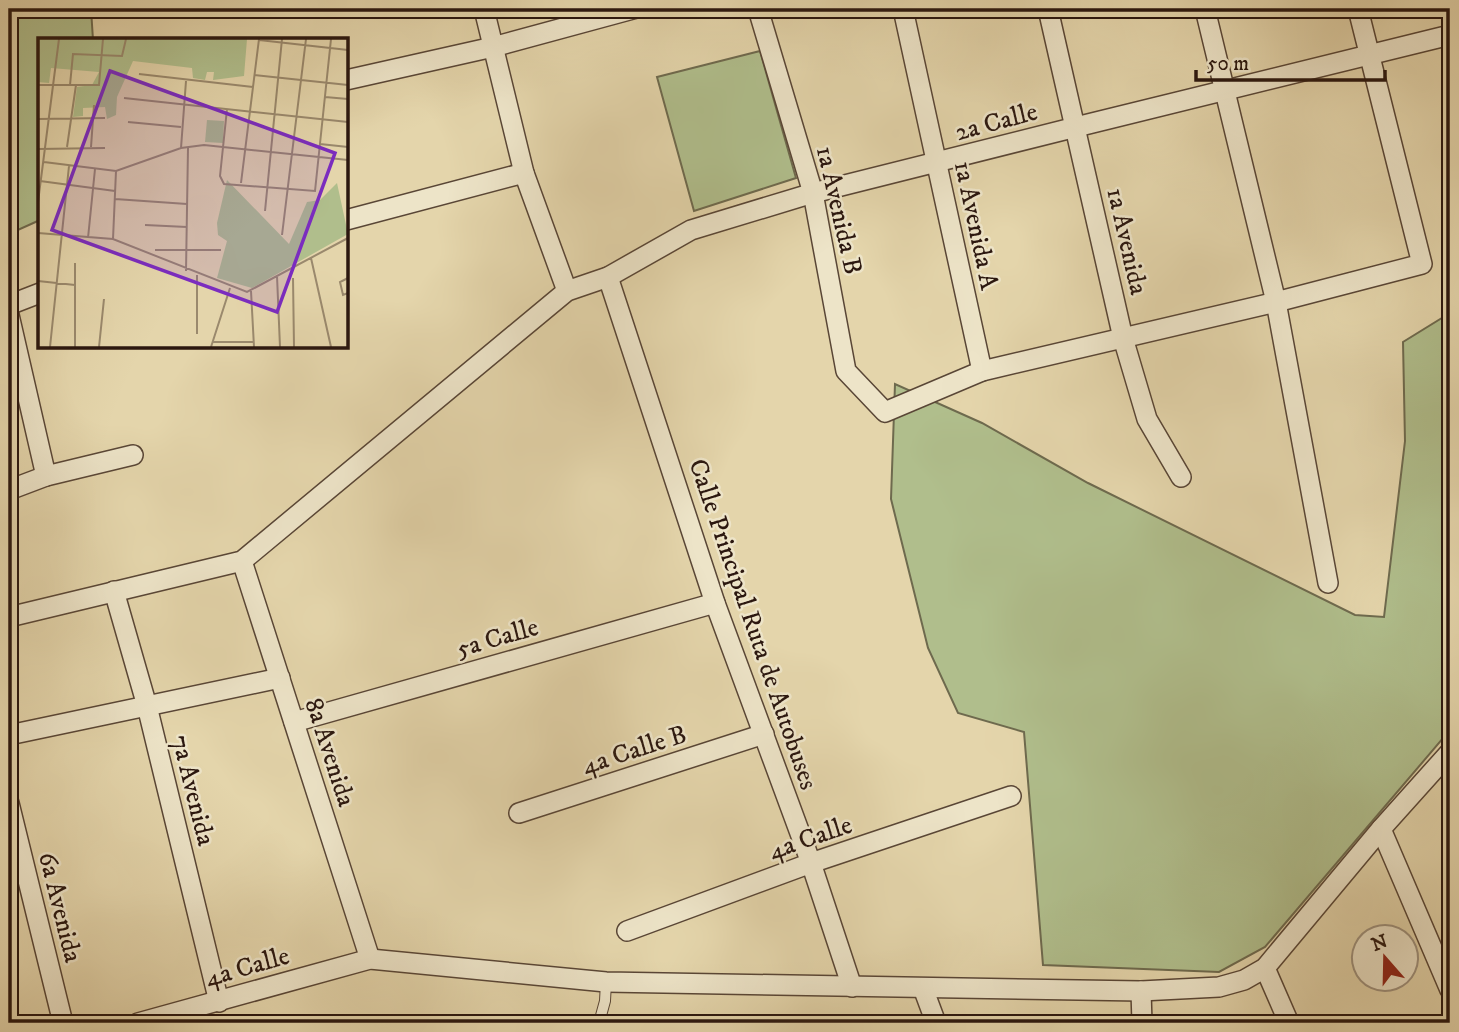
<svg xmlns="http://www.w3.org/2000/svg" width="1459" height="1032" font-family="'IM FELL DW Pica',serif">
<style>
.green{fill:#b0be8c;stroke:#6e6a4e;stroke-width:2}
.lines{fill:none;stroke-linecap:round;stroke-linejoin:round}
.lane-casing{stroke:#594636;stroke-width:12}
.street-casing{stroke:#594636;stroke-width:22}
.lane{stroke:#ede4c8;stroke-width:10}
.street{stroke:#ede4c8;stroke-width:19}
.labels{text-anchor:middle;stroke-width:5;stroke-linejoin:round;paint-order:stroke}
.street-label{font-size:26px;fill:#2b170f;stroke:#ede4c8}
.inset-road{fill:none;stroke:#9a896d;stroke-width:2}
.view{fill:#7b2cbf;fill-opacity:0.15;stroke:#7b2cbf;stroke-width:3.5}
.inset-edge{fill:none;stroke:#2b170f;stroke-width:3.5}
</style>
<rect width="100%" height="100%" fill="#e4d5ab"/>
<filter id="stains"><feTurbulence type="fractalNoise" baseFrequency=".00286" numOctaves="4"/><feColorMatrix values="0 0 0 0 .2 0 0 0 0 .09 0 0 0 0 .02 0 0 0 .5 -.17"/></filter>
<radialGradient id="worn" r=".72"><stop offset=".6" stop-color="#630" stop-opacity="0"/><stop offset="1" stop-color="#630" stop-opacity=".3"/></radialGradient>
<g class="green">
<polygon points="9,9 91,9 93,40 40,40 40,220 9,234"/>
<polygon points="760,51 796,178 694,211 657,77"/>
<polygon points="1450,313 1450,730 1265,947 1219,972 1043,965 1024,732 958,713 928,648 891,499 895,384 982,423 1088,483 1355,615 1384,617 1405,441 1403,342"/>
</g>
<g class="lines">
<defs>
<polyline id="lane" points="599,1023 605,1001 606,982"/>
<g id="street">
<polyline points="484,9 524,173 567,291"/>
<polyline points="758,9 813,193 846,371 885,412 982,371 1276,302 1422,264 1358,9"/>
<polyline points="903,9 982,371"/>
<polyline points="1048,9 1123,338 1147,419 1181,477"/>
<polyline points="1205,9 1276,302 1328,583"/>
<polyline points="346,80 493,47 633,9"/>
<polyline points="346,220 524,173"/>
<polyline points="608,277 715,603 811,863 852,987"/>
<polyline points="9,305 40,293"/>
<polyline points="9,315 46,476"/>
<polyline points="9,490 46,476 133,455"/>
<polyline points="242,561 370,959"/>
<polyline points="114,591 147,706 219,1002"/>
<polyline points="9,617 242,561 567,291 608,277 691,230 813,193 1076,127 1450,35"/>
<polyline points="294,722 715,603"/>
<polyline points="9,735 280,678"/>
<polyline points="9,803 63,1023"/>
<polyline points="519,813 764,734"/>
<polyline points="1381,829 1450,990"/>
<polyline points="627,931 811,863 1011,796"/>
<polyline points="1265,968 1289,1023"/>
<polyline points="923,988 936,1023"/>
<polyline points="1141,991 1142,1023"/>
<polyline points="138,1023 370,959 606,982 1141,991 1219,987 1244,980 1265,968 1381,829 1450,752"/>
</g>
</defs>
<use href="#lane" class="lane-casing"/>
<use href="#street" class="street-casing"/>
<use href="#lane" class="lane"/>
<use href="#street" class="street"/>
</g>
<g class="labels">
<g class="street-label">
<text transform="translate(996 121) rotate(-15)" y="9">2a Calle</text>
<text transform="translate(840 210) rotate(77)" y="9">1a Avenida B</text>
<text transform="translate(977 225) rotate(78)" y="9">1a Avenida A</text>
<text transform="translate(1128 241) rotate(77)" y="9">1a Avenida</text>
<text transform="translate(754 624) rotate(71)" y="9">Calle Principal Ruta de Autobuses</text>
<text transform="translate(497 637) rotate(-16)" y="9">5a Calle</text>
<text transform="translate(634 749) rotate(-18)" y="9">4a Calle B</text>
<text transform="translate(331 752) rotate(72)" y="9">8a Avenida</text>
<text transform="translate(194 790) rotate(76)" y="9">7a Avenida</text>
<text transform="translate(810 837) rotate(-19)" y="9">4a Calle</text>
<text transform="translate(61 907) rotate(76)" y="9">6a Avenida</text>
<text transform="translate(247 966) rotate(-16)" y="9">4a Calle</text>
</g>
</g>
<g transform="translate(38 38)">
<rect width="310" height="310" fill="#e4d5ab"/>
<path d="M0 1H209L206 38 175 42 176 34H169L167 42 155 40 154 30 95 23 79 59 78 77 69 81 67 69 45 70V78L35 79 39 49 54 47 61 34 13 30 11 45 0 44ZM169 82 186 83 185 105 167 104ZM189 142 251 206 269 164 282 162 299 145 310 196 214 250 179 240 189 203 180 197 179 185Z" fill="#b0be8c"/>
<path class="inset-road" d="M221 2 310 12M101 36 215 49M216 37 310 47M0 47H61L65 1M32 47 35 16 84 18 88 1M287 59 310 61M86 60 310 84M189 71 182 138 186 146 277 153 293 1M0 81 67 80M90 84 143 89M282 106 310 109M29 109 38 47M53 109 56 67M143 110 148 43M0 111 67 110M6 124 78 133 143 110 166 107 310 122M2 143 77 153M203 145 221 1M77 161 149 166M0 164 21 1M227 173 244 1M107 187 149 189M0 195 75 201 209 254 310 200M244 197 268 1M50 200 57 131M75 201 78 133M117 212H183M273 220 293 309M37 225V309M148 233 150 110M239 238 242 309M255 240 256 309M310 240 302 244 305 257 310 255M0 243 37 247M213 253 216 309M159 296V237M175 304H216M12 309 31 128M61 309 66 261M173 309 192 250"/>
<path class="view" d="M72 33 297 115 239 274 14 192Z"/>
<rect width="310" height="310" class="inset-edge"/>
</g>
<rect width="1459" height="1032" fill="none" stroke="#e4d5ab" stroke-width="35"/>
<rect x="10" y="10" width="1438" height="1011" fill="none" stroke="#2b170f" stroke-width="3.5"/>
<rect x="18" y="18" width="1424" height="997" fill="none" stroke="#2b170f" stroke-width="2"/>
<g transform="translate(1385 958) rotate(340)"><circle r="33" fill="#ede4c8" stroke="#9f927e" stroke-width="2"/>
<path d="M0-5L12 26L0 18L-12 26Z" fill="#8f2418"/>
<text y="-10" font-size="19" font-weight="bold" text-anchor="middle" fill="#2b170f">N</text>
</g>
<path d="M1196 70v10h189v-10" fill="none" stroke="#2b170f" stroke-width="3.5"/>
<text x="1207" y="70" font-size="21" fill="#2b170f" stroke="#ede4c8" stroke-width="5" paint-order="stroke">50 m</text>
<rect width="100%" height="100%" filter="url(#stains)"/>
<rect width="100%" height="100%" fill="url(#worn)"/>
</svg>
